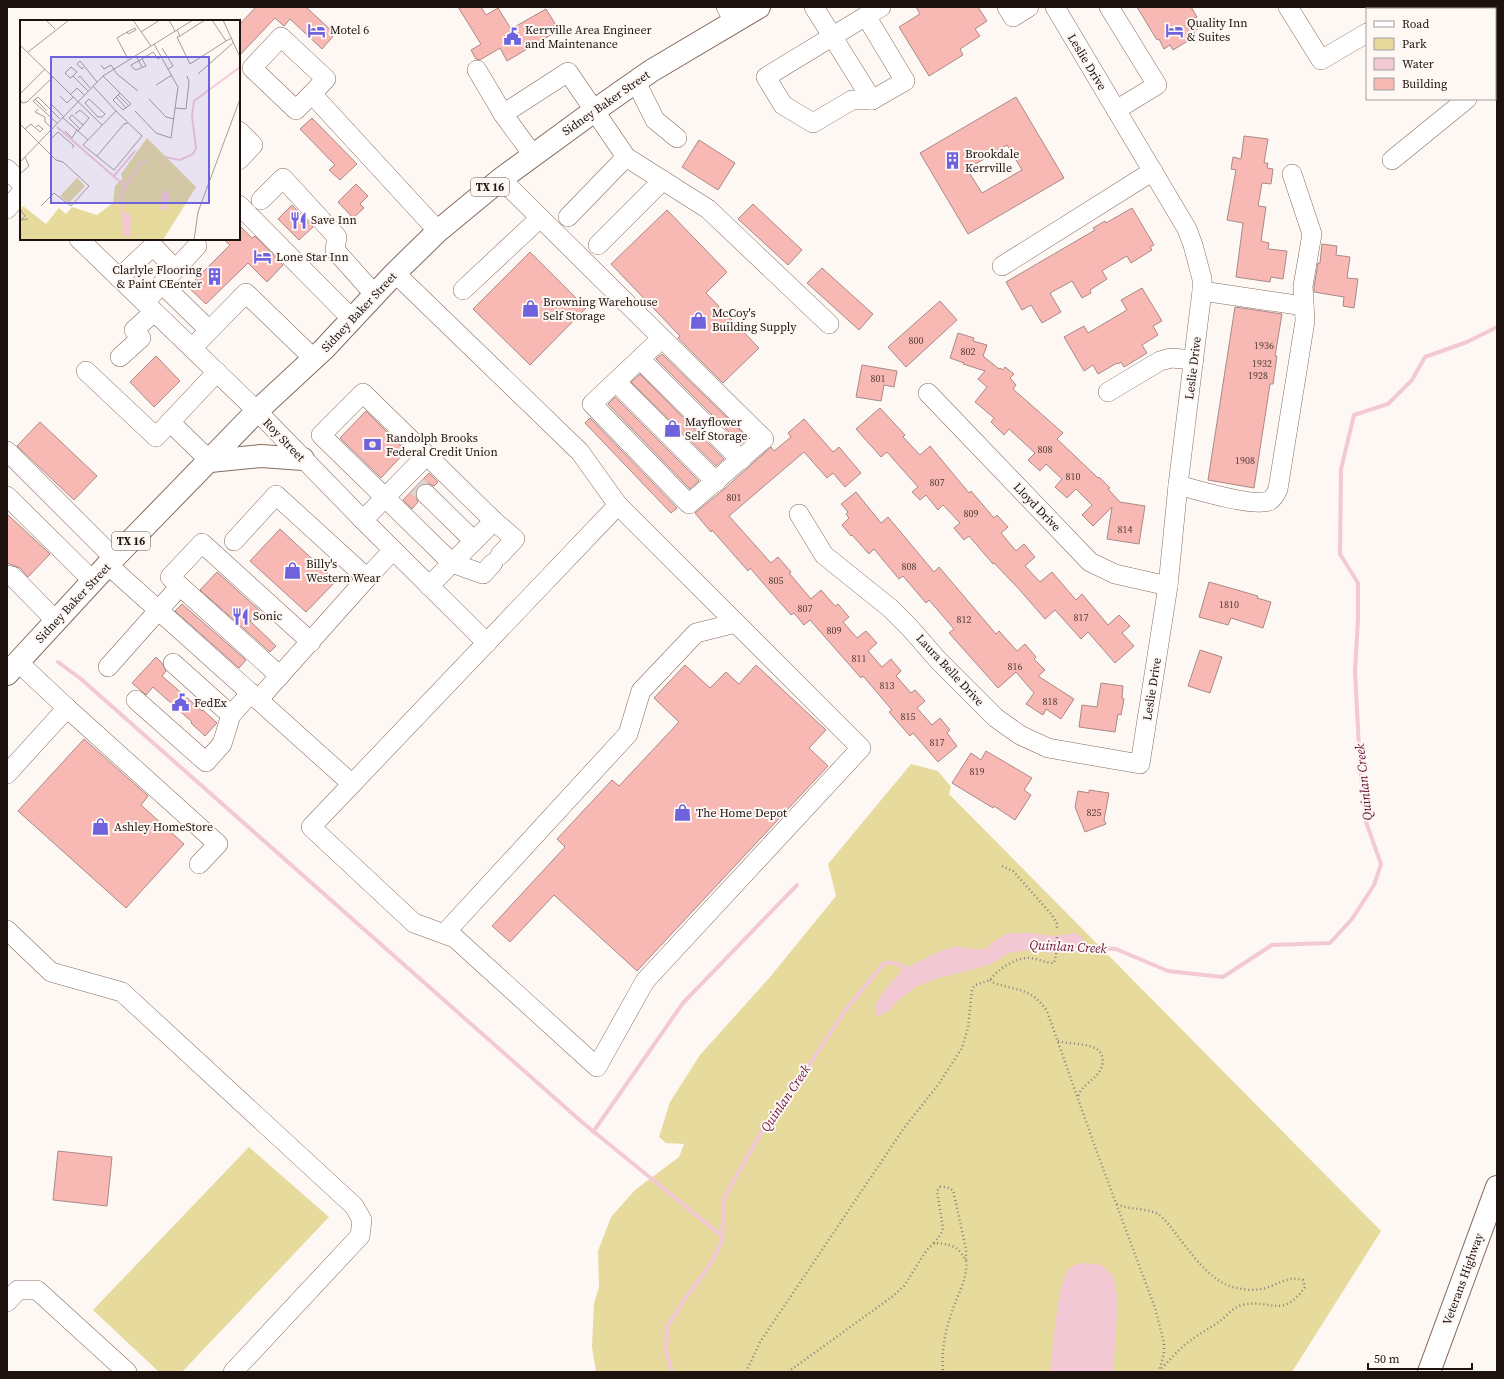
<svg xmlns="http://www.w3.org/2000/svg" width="1504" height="1379" font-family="'Source Serif 4',serif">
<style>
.green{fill:#e6da9c}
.water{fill:#f3c9d6}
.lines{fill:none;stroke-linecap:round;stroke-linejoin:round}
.stream{stroke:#f3c9d6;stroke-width:4}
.building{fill:#f8b9b4;stroke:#aa8986;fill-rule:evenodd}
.minor-tunnel{stroke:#dcd6d2;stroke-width:19;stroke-dasharray:19 10;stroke-linecap:butt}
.minor-casing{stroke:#876b5d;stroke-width:20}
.major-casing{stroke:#876b5d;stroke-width:24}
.path{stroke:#8c837f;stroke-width:2.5;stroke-dasharray:1 3;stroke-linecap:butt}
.minor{stroke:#fff;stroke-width:19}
.major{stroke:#fff;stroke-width:22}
.labels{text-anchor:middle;stroke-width:4;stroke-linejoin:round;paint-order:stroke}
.number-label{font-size:10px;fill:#543c37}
.shield{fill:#fef8f5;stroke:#605753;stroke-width:1}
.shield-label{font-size:11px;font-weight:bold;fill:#1d120d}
.poi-label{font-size:12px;fill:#1d120d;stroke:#fef8f5;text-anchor:start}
.street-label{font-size:12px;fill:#1d120d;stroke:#fef8f5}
.water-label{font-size:13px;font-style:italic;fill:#69123a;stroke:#fef8f5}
.inset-river{fill:none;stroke:#f3c9d6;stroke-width:2}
.inset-road{fill:none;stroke:#a49c98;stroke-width:1}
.view{fill:#6e63dd;fill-opacity:0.15;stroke:#6e63dd;stroke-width:2}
.inset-edge{fill:none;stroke:#1d120d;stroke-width:2}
</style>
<rect width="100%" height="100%" fill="#fef8f5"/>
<g class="green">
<polygon points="911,764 938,771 951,787 949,794 1381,1231 1292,1372 596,1372 592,1347 594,1303 599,1287 598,1251 611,1217 635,1190 679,1157 684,1144 666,1143 659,1137 670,1102 700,1055 770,977 836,896 828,864"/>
<polygon points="249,1147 329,1217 182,1372 159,1372 93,1310"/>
</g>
<g class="water">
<polygon points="1008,933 1028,933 1056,936 1074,933 1084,938 1081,946 1077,951 1049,953 1029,950 1009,953 989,965 935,979 916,987 898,1000 889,1011 879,1016 875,1014 875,1004 885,990 903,969 943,950 957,946 970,949 987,949 990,944"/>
<path d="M1086 1263 1101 1265 1113 1276 1118 1301 1113 1372H1050C1053 1352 1057 1281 1069 1269 1073 1264 1080 1264 1086 1263Z"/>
</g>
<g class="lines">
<g class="stream">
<polyline points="58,662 81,679 583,1123 722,1236"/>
<polyline points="1077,946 1116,949 1168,971 1223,977 1272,945 1330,943 1352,919 1374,885 1381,864 1366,822 1360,767 1355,671 1358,619 1358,583 1340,554 1341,469 1354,415 1388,404 1412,380 1425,357 1467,342 1497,327"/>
<polyline points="593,1132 683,1003 797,885"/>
<polyline points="672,1372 666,1352 667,1327 684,1300 710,1265 722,1241 724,1198 762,1131 798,1082 844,1012 884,963 896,963 908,970"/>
</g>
</g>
<g class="building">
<polygon points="256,7 306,7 335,34 322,49 290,19 284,26 275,18 239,56 239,25"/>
<polygon points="458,7 481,7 486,15 498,8 511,29 546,9 559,30 507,61 500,48 480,60 476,59 471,50 481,44"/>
<polygon points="916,7 978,7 987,21 975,29 980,36 960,49 963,55 929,76 899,27 920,14"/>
<polygon points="1137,7 1191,7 1197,17 1193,19 1199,28 1194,32 1196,36 1173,50 1170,45 1164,49 1159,39 1157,40"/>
<path d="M1016 97 1064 178 968 234 920 153ZM1007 145 1022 170 982 193 967 169Z"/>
<polygon points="312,118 357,164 340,180 329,170 335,165 300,129"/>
<polygon points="1244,136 1268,139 1264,163 1268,163 1267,168 1273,169 1271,184 1262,183 1258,206 1266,207 1261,241 1269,243 1268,249 1287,251 1283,279 1271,277 1270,282 1236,277 1243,223 1227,220 1236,170 1231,169 1233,157 1241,159"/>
<polygon points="699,140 735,163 718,190 682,167"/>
<polygon points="356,184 368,196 360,204 364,208 353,218 338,202"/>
<polygon points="753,204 802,250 788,265 738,219"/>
<polygon points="292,205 313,227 299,240 278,219"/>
<polygon points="1132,208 1154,245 1150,247 1152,250 1131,263 1127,256 1108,267 1102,271 1107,279 1090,290 1091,293 1082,298 1072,281 1050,293 1061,312 1042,323 1031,305 1022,310 1006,282 1095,230 1093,228 1105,221 1106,223"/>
<polygon points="667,210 727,272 706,293 759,348 723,383 678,338 680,336 611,264"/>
<polygon points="239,225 252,238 255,236 283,265 267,282 248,263 206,304 188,287 230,245 223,239 239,239"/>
<polygon points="1322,244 1337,246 1336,255 1350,257 1347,278 1358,279 1354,308 1343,306 1344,297 1314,292 1314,287 1318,263 1320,263"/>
<polygon points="530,252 586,308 530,365 473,309"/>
<polygon points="822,268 873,314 859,330 807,283"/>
<polygon points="1142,288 1162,321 1153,326 1158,335 1142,345 1147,353 1124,367 1121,362 1118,364 1117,363 1098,374 1093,365 1084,371 1064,337 1084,326 1088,333 1127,310 1121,300"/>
<polygon points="940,301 957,320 906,367 888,347"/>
<polygon points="1235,307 1282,314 1275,356 1277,356 1273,384 1270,384 1254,488 1208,480"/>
<polygon points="958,333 974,338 973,341 987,345 983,356 999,369 1000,368 1003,370 1005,367 1014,374 1010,378 1016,385 1013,389 1063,433 1057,439 1098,478 1099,477 1110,488 1108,489 1120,502 1145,506 1139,544 1107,539 1112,507 1093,526 1082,515 1092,505 1076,489 1067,498 1055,487 1062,479 1046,464 1040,471 1028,460 1035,453 1009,429 1004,435 991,422 994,418 975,402 987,387 978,379 985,371 963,364 964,363 950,358"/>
<polygon points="662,354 748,438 741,444 656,359"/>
<polygon points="156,356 180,381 154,407 130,382"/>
<polygon points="862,365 897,371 894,387 884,385 881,401 856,397"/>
<polygon points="640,374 724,459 716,466 631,382"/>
<polygon points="615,397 699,481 690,489 608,404"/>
<polygon points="880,408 905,435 903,437 920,455 930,446 969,493 971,491 994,518 997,515 1008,527 1001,533 1016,551 1024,544 1035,557 1025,566 1040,582 1052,572 1076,600 1082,594 1108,625 1119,615 1130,626 1122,633 1134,646 1115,663 1088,632 1081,639 1055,610 1045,619 1018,588 994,563 993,564 969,536 964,540 954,528 960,523 943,505 938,510 926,495 920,500 912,492 918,487 887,452 881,457 856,429"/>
<polygon points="366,411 406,451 381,478 340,438"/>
<polygon points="590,418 677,508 671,513 585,423"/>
<polygon points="804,419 833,452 839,447 861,473 845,487 833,473 827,478 804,452 729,516 771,563 778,557 791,572 789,573 811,599 821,590 835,606 838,604 849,617 843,622 857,638 866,631 877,643 868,651 882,667 891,659 901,671 896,676 911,693 915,690 925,701 917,708 932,725 940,718 950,730 947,733 957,746 938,762 913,733 910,736 889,712 892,710 863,676 861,678 810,620 804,625 794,613 791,615 750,568 748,571 712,530 711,532 695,513 723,490 771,447 774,451 791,437 788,433"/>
<polygon points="40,422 97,476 74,500 17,446"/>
<polygon points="429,473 438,482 434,486 428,483 423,483 418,486 415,492 416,497 418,502 412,509 403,500"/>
<polygon points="856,492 881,523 888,517 934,572 939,567 996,634 999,631 1017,651 1025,644 1036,657 1034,659 1045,670 1038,676 1074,699 1061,719 1046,709 1043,715 1026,704 1034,693 1016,672 998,688 949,633 954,629 929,600 926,603 903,576 899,579 874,549 869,554 852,535 851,536 842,525 849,518 846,514 848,512 841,504"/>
<polygon points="7,514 50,554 28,577 20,568 7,563"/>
<polygon points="280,529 336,581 306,612 250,561"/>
<polygon points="217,572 260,611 250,621 276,646 270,652 200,590"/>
<polygon points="1209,582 1258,596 1257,598 1271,602 1263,628 1231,618 1228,625 1199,617"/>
<polygon points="182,604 246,660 239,668 175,611"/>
<polygon points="1200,650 1222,657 1210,693 1188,686"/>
<polygon points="156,657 162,663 166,671 162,676 202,711 203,710 217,723 205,736 191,723 192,722 153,687 146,695 132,683"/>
<polygon points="685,665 710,688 726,672 739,684 756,665 826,730 809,748 828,766 637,971 554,895 510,942 492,926 565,847 557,839 612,780 619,786 679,722 654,698"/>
<polygon points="1101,683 1123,686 1122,698 1124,699 1121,715 1118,714 1115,732 1079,727 1082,705 1097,707"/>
<polygon points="84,739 148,796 141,805 184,844 126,908 18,811"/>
<polygon points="986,751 1032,778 1024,790 1031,795 1015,820 994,806 993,808 952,783 971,753 981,760"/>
<polygon points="1089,790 1109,793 1104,820 1106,824 1085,832 1075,807 1078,791 1089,793"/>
<polygon points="58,1151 112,1157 107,1206 53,1200"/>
</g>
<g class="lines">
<polyline class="minor-tunnel" points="417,486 426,494"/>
<defs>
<g id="minor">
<polyline points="726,7 734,21"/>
<polyline points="814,7 872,100"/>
<polyline points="1007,7 1013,17 1029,7"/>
<polyline points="1109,7 1157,85 1116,110"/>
<polyline points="1288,7 1321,60 1367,33"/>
<polyline points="1408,9 1411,7"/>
<polygon points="866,16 905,81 872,100 852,100 813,123 783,105 766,77"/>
<polyline points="866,16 881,7"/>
<polygon points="281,37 326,79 296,110 252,68"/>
<polyline points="477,70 503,114 568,72 626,157 708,209 829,324"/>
<polyline points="1495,76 1497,75"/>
<polyline points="636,82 655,120 677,138"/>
<polyline points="312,94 438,231"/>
<polyline points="503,114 533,155"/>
<polyline points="239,131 253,145 239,160"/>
<polyline points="1392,160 1467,99"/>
<polyline points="7,169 21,183"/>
<polyline points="501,179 764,439 689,504 592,404 662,338"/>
<polyline points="261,200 283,178 337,237 335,250 375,295"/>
<polyline points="239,205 352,319"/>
<polyline points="7,209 21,193"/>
<polyline points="568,217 626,157"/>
<polyline points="79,239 257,411 363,520 487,643"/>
<polyline points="598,245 663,180"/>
<polyline points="1002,266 1153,171"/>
<polyline points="395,273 580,452 618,505"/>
<polyline points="119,278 153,246 175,269"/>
<polyline points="162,284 209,330"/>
<polyline points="463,290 540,218"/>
<polyline points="1202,291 1304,306"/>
<polyline points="145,302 197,246"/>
<polyline points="192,348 246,293 314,359"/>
<polyline points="120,357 141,338 134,330 154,312"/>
<polyline points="640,359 741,460"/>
<polyline points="86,371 156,437 217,372"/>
<polyline points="616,382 716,482"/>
<polyline points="1108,392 1160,361 1171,358 1194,360"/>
<polyline points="928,393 1090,562 1115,574 1168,586"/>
<polyline points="170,422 210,461"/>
<polyline points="7,451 114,558"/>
<path d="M1178 485C1196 490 1253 507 1269 501 1274 498 1276 494 1278 489L1305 321 1303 286 1312 234 1292 174"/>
<polyline points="426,494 474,541"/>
<polyline points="7,496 93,581"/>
<polygon points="618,505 861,748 645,981 597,1067 455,938 414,923 311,827"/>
<polyline points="799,514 824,555 890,608 910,628 938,660 996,718 1020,735 1048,748 1140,764 1168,586 1178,485 1202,291 1202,279 1193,245 1187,229 1055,7"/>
<polyline points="363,520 427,455"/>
<polyline points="234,541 276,495 367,578 258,700"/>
<polyline points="493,563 483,574 452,563 321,435 363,393 494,521 515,539 500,555"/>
<polyline points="108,565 352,784"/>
<polyline points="7,575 12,576 56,621"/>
<polyline points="367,578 393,550"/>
<polyline points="429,586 494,521"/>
<polyline points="18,662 67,708"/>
<polyline points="173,663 231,715"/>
<polyline points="108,667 180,586"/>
<polyline points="280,676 170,577 202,543 311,642"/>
<polyline points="136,700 206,762 222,744 231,715 251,693"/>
<polyline points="7,774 67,708 218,844 199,864"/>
<polyline points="7,930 51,972 122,992 354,1206 362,1220 360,1236 233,1372"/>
<polyline points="444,934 628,734 641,691 696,633 736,623"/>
<polyline points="7,1302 18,1290 37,1290 127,1372"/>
</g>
<g id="major">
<polyline points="210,461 261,456 303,459"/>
<polyline points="7,674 114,558 257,411 324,349 395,273 438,231 501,179 594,111 651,71 759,7"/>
<polyline points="1429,1372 1497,1187"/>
</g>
</defs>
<use href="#minor" class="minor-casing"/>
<use href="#major" class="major-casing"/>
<g class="path">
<polyline points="1002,866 1013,871 1052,915 1057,924 1057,930"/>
<polyline points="1056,954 1057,935"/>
<path d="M990 980 994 983C1019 991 1031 988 1047 1011L1094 1144 1155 1308 1164 1343V1353L1159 1372"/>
<path d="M1058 1041C1069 1044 1082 1043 1092 1047 1106 1051 1105 1067 1096 1076 1090 1082 1080 1088 1078 1097"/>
<path d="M1117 1204C1130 1210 1147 1208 1158 1214 1164 1218 1169 1225 1173 1230 1188 1249 1202 1271 1223 1283 1234 1289 1250 1291 1262 1289 1276 1286 1288 1275 1303 1280L1305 1287C1282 1320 1270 1298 1242 1305 1233 1307 1227 1316 1220 1321 1209 1329 1197 1335 1187 1343 1177 1351 1169 1361 1161 1369"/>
<polyline points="934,1243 941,1234 943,1228 937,1191 940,1187 946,1187 953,1190 966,1249 966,1260"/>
<path d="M746 1372 760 1342 904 1128 938 1085 962 1048 968 1028 972 989 975 985 990 980C998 969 1016 957 1030 958 1038 959 1046 963 1054 963L1056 955"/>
<path d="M788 1372 893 1296 904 1286 926 1251 934 1243C945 1244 954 1244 961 1253 963 1256 965 1258 966 1261 968 1277 959 1292 954 1306 946 1327 941 1349 943 1372"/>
</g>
<use href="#minor" class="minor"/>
<use href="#major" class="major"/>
</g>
<defs>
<symbol id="hotel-bare" viewBox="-9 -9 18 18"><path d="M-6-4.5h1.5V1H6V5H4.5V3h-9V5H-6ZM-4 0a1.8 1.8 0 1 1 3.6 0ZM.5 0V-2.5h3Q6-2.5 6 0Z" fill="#6e63dd" stroke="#fef8f5" stroke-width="2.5" paint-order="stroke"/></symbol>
<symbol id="civic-bare" viewBox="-9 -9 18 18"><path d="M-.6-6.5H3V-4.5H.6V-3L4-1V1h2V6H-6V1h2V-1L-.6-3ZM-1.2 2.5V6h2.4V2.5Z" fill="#6e63dd" stroke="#fef8f5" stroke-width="2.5" paint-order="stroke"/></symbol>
<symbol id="building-bare" viewBox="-9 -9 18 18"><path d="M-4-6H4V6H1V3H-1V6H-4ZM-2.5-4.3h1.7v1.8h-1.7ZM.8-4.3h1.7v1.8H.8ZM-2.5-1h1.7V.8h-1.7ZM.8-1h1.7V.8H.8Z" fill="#6e63dd" stroke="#fef8f5" stroke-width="2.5" paint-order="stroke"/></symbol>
<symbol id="restaurant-bare" viewBox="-9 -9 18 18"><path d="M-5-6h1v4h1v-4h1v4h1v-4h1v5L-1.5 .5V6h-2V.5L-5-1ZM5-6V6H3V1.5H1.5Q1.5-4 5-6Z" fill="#6e63dd" stroke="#fef8f5" stroke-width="2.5" paint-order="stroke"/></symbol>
<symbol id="shop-bare" viewBox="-9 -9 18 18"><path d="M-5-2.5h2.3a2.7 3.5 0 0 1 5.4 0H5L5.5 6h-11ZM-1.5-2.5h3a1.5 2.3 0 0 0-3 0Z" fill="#6e63dd" stroke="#fef8f5" stroke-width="2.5" paint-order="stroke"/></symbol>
<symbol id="bank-bare" viewBox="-9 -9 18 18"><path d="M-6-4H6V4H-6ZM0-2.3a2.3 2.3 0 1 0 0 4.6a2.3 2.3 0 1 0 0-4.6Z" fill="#6e63dd" stroke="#fef8f5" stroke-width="2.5" paint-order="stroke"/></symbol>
</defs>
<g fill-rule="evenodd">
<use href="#hotel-bare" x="304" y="18" width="25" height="25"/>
<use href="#hotel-bare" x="1162" y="18" width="25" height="25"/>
<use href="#civic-bare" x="500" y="24" width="25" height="25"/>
<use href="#building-bare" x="940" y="148" width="25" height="25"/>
<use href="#restaurant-bare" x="286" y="208" width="25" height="25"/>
<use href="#hotel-bare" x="250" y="244" width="25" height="25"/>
<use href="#building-bare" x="202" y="264" width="25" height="25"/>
<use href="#shop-bare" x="518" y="296" width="25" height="25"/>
<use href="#shop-bare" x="686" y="308" width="25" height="25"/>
<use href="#shop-bare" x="660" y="416" width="25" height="25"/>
<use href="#bank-bare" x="360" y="432" width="25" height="25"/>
<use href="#shop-bare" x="280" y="558" width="25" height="25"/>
<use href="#restaurant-bare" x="228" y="604" width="25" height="25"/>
<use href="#civic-bare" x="168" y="690" width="25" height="25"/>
<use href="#shop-bare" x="670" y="800" width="25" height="25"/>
<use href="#shop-bare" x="88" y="814" width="25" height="25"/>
</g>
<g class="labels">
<g class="number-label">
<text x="916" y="344">800</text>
<text x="1264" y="349">1936</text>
<text x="968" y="355">802</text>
<text x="1262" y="367">1932</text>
<text x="1258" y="379">1928</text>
<text x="878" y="382">801</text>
<text x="1045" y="453">808</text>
<text x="1245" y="464">1908</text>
<text x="1073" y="480">810</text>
<text x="937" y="486">807</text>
<text x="734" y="501">801</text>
<text x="971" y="517">809</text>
<text x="1125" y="533">814</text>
<text x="909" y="570">808</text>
<text x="776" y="584">805</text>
<text x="1229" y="608">1810</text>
<text x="805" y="612">807</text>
<text x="1081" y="621">817</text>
<text x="964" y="623">812</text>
<text x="834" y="634">809</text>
<text x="859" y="662">811</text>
<text x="1015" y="670">816</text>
<text x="887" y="689">813</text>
<text x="1050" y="705">818</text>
<text x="908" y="720">815</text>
<text x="937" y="746">817</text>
<text x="977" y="775">819</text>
<text x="1094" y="816">825</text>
</g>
<g class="shield">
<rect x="471" y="178" width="38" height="18" rx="3"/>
<rect x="112" y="532" width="38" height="18" rx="3"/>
</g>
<g class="shield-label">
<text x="490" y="191">TX 16</text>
<text x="131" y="545">TX 16</text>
</g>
<g class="poi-label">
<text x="1187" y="27">Quality Inn<tspan x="1187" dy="14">&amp; Suites</tspan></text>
<text x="330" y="34">Motel 6</text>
<text x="525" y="34">Kerrville Area Engineer<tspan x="525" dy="14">and Maintenance</tspan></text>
<text x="965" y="158">Brookdale<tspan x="965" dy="14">Kerrville</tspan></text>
<text x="311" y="224">Save Inn</text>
<text x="276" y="261">Lone Star Inn</text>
<text x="202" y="274" text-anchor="end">Clarlyle Flooring<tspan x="202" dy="14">&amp; Paint CEenter</tspan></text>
<text x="543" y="306">Browning Warehouse<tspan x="543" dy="14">Self Storage</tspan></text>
<text x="712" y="317">McCoy's<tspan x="712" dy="14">Building Supply</tspan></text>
<text x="685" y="426">Mayflower<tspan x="685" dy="14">Self Storage</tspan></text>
<text x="386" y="442">Randolph Brooks<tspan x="386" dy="14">Federal Credit Union</tspan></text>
<text x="306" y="568">Billy's<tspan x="306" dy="14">Western Wear</tspan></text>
<text x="253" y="620">Sonic</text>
<text x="194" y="707">FedEx</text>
<text x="696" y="817">The Home Depot</text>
<text x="114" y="831">Ashley HomeStore</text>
</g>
<g class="street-label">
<text transform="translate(1087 62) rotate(59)" y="4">Leslie Drive</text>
<text transform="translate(606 103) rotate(-35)" y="4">Sidney Baker Street</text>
<text transform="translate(359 312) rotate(-47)" y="4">Sidney Baker Street</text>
<text transform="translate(1193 368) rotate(-83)" y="4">Leslie Drive</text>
<text transform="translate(284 440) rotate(46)" y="4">Roy Street</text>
<text transform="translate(1037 507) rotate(46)" y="4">Lloyd Drive</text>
<text transform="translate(73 603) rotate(-47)" y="4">Sidney Baker Street</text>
<text transform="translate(950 670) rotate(47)" y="4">Laura Belle Drive</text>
<text transform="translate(1152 689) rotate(-81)" y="4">Leslie Drive</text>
<text transform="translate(1463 1279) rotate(-70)" y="4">Veterans Highway</text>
</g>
<g class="water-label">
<text transform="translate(1363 782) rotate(-96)" y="5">Quinlan Creek</text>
<text transform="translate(1068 946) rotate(3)" y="5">Quinlan Creek</text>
<text transform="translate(785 1098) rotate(-56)" y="5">Quinlan Creek</text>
</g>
</g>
<g transform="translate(20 20)">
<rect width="220" height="220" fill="#fef8f5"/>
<path d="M127 118 176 167 143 220H0V191L3 186 26 204 39 188 46 194 52 187 77 195 93 183 95 166 102 159 101 154ZM57 158 65 166 49 183 40 176Z" fill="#e6da9c"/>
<path d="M143 171H147L149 175 147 189 143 191 141 188ZM102 192 108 193 111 197 110 218 103 215Z" fill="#f3c9d6"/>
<path class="inset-river" d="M37 107 106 167M145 137 160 140 173 134 176 128 172 96 174 81 220 47M94 156 115 131M103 192 101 177 107 164 120 144 126 140"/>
<path class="inset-road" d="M26 0 35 9M113 0 131 26M149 0 155 11M192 0 206 21 212 18M203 0 220 37M157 10 160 16 185 0M107 12 108 14 116 10 115 8 107 12 97 18 108 39M121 12 140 0M160 16 157 17 170 44 206 21M0 25 82 105M142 28 153 46 148 49M8 32 49 0M116 36 122 47M122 39 126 46 116 50 113 48 111 45ZM122 39 133 32 138 39 141 37M81 45 84 49 91 45 97 54 118 71M63 47 62 49 57 44 60 41 77 62M178 54 214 22M53 56 57 52 51 47 45 53 50 58 53 56 68 71M83 56 111 84 103 90 93 80 100 73M58 58 60 56 70 68M136 65 152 55M73 66 96 91M0 74 25 49M51 74 57 68 64 75M98 75 109 86M40 76 47 83 53 77M96 77 106 88M0 79 2 83 7 82 33 57M15 79 27 91M129 79 146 97 154 99M31 84 43 96M155 88 166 89 169 62 167 56M18 89 15 92 25 97V102L32 108M96 91 122 116 94 150 63 125ZM115 91 136 113 151 118 158 67 134 24M55 94 60 90 69 98 58 111M42 97 68 120M83 97H78L65 83 69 79 85 94 83 96M37 103 13 81 18 77 40 99M0 104 36 140 43 142 69 166 51 186 34 173 21 186M5 109 11 104 20 112 23 109 18 105 16 107M60 109 49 98 52 95 63 105M45 111 52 118 57 110M30 120 38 112 54 126 52 128M77 136 104 104 108 103M0 142 83 56 173 0M0 154 9 146 5 137M0 189 5 196 1 200 8 199M174 220 178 192 220 79"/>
<path class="view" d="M31 37H189V183H31Z"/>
<rect width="220" height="220" class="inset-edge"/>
</g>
<rect width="1504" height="1379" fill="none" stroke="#1d120d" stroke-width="16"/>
<rect x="1366" y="8" width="130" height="92" fill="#fef8f5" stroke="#a49c98"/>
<rect x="1374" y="21" width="20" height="6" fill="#ffffff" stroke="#a49c98"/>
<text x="1402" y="28" font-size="12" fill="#1d120d">Road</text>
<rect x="1374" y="38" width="20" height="12" fill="#e6da9c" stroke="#a49c98"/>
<text x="1402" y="48" font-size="12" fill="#1d120d">Park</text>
<rect x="1374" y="58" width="20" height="12" fill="#f3c9d6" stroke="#a49c98"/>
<text x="1402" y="68" font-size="12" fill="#1d120d">Water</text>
<rect x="1374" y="78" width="20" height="12" fill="#f8b9b4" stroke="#a49c98"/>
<text x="1402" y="88" font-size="12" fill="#1d120d">Building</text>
<path d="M1368 1363v6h104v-6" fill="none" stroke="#1d120d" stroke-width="2"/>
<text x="1374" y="1363" font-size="12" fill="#1d120d" stroke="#fef8f5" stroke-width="3" paint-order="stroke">50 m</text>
</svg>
